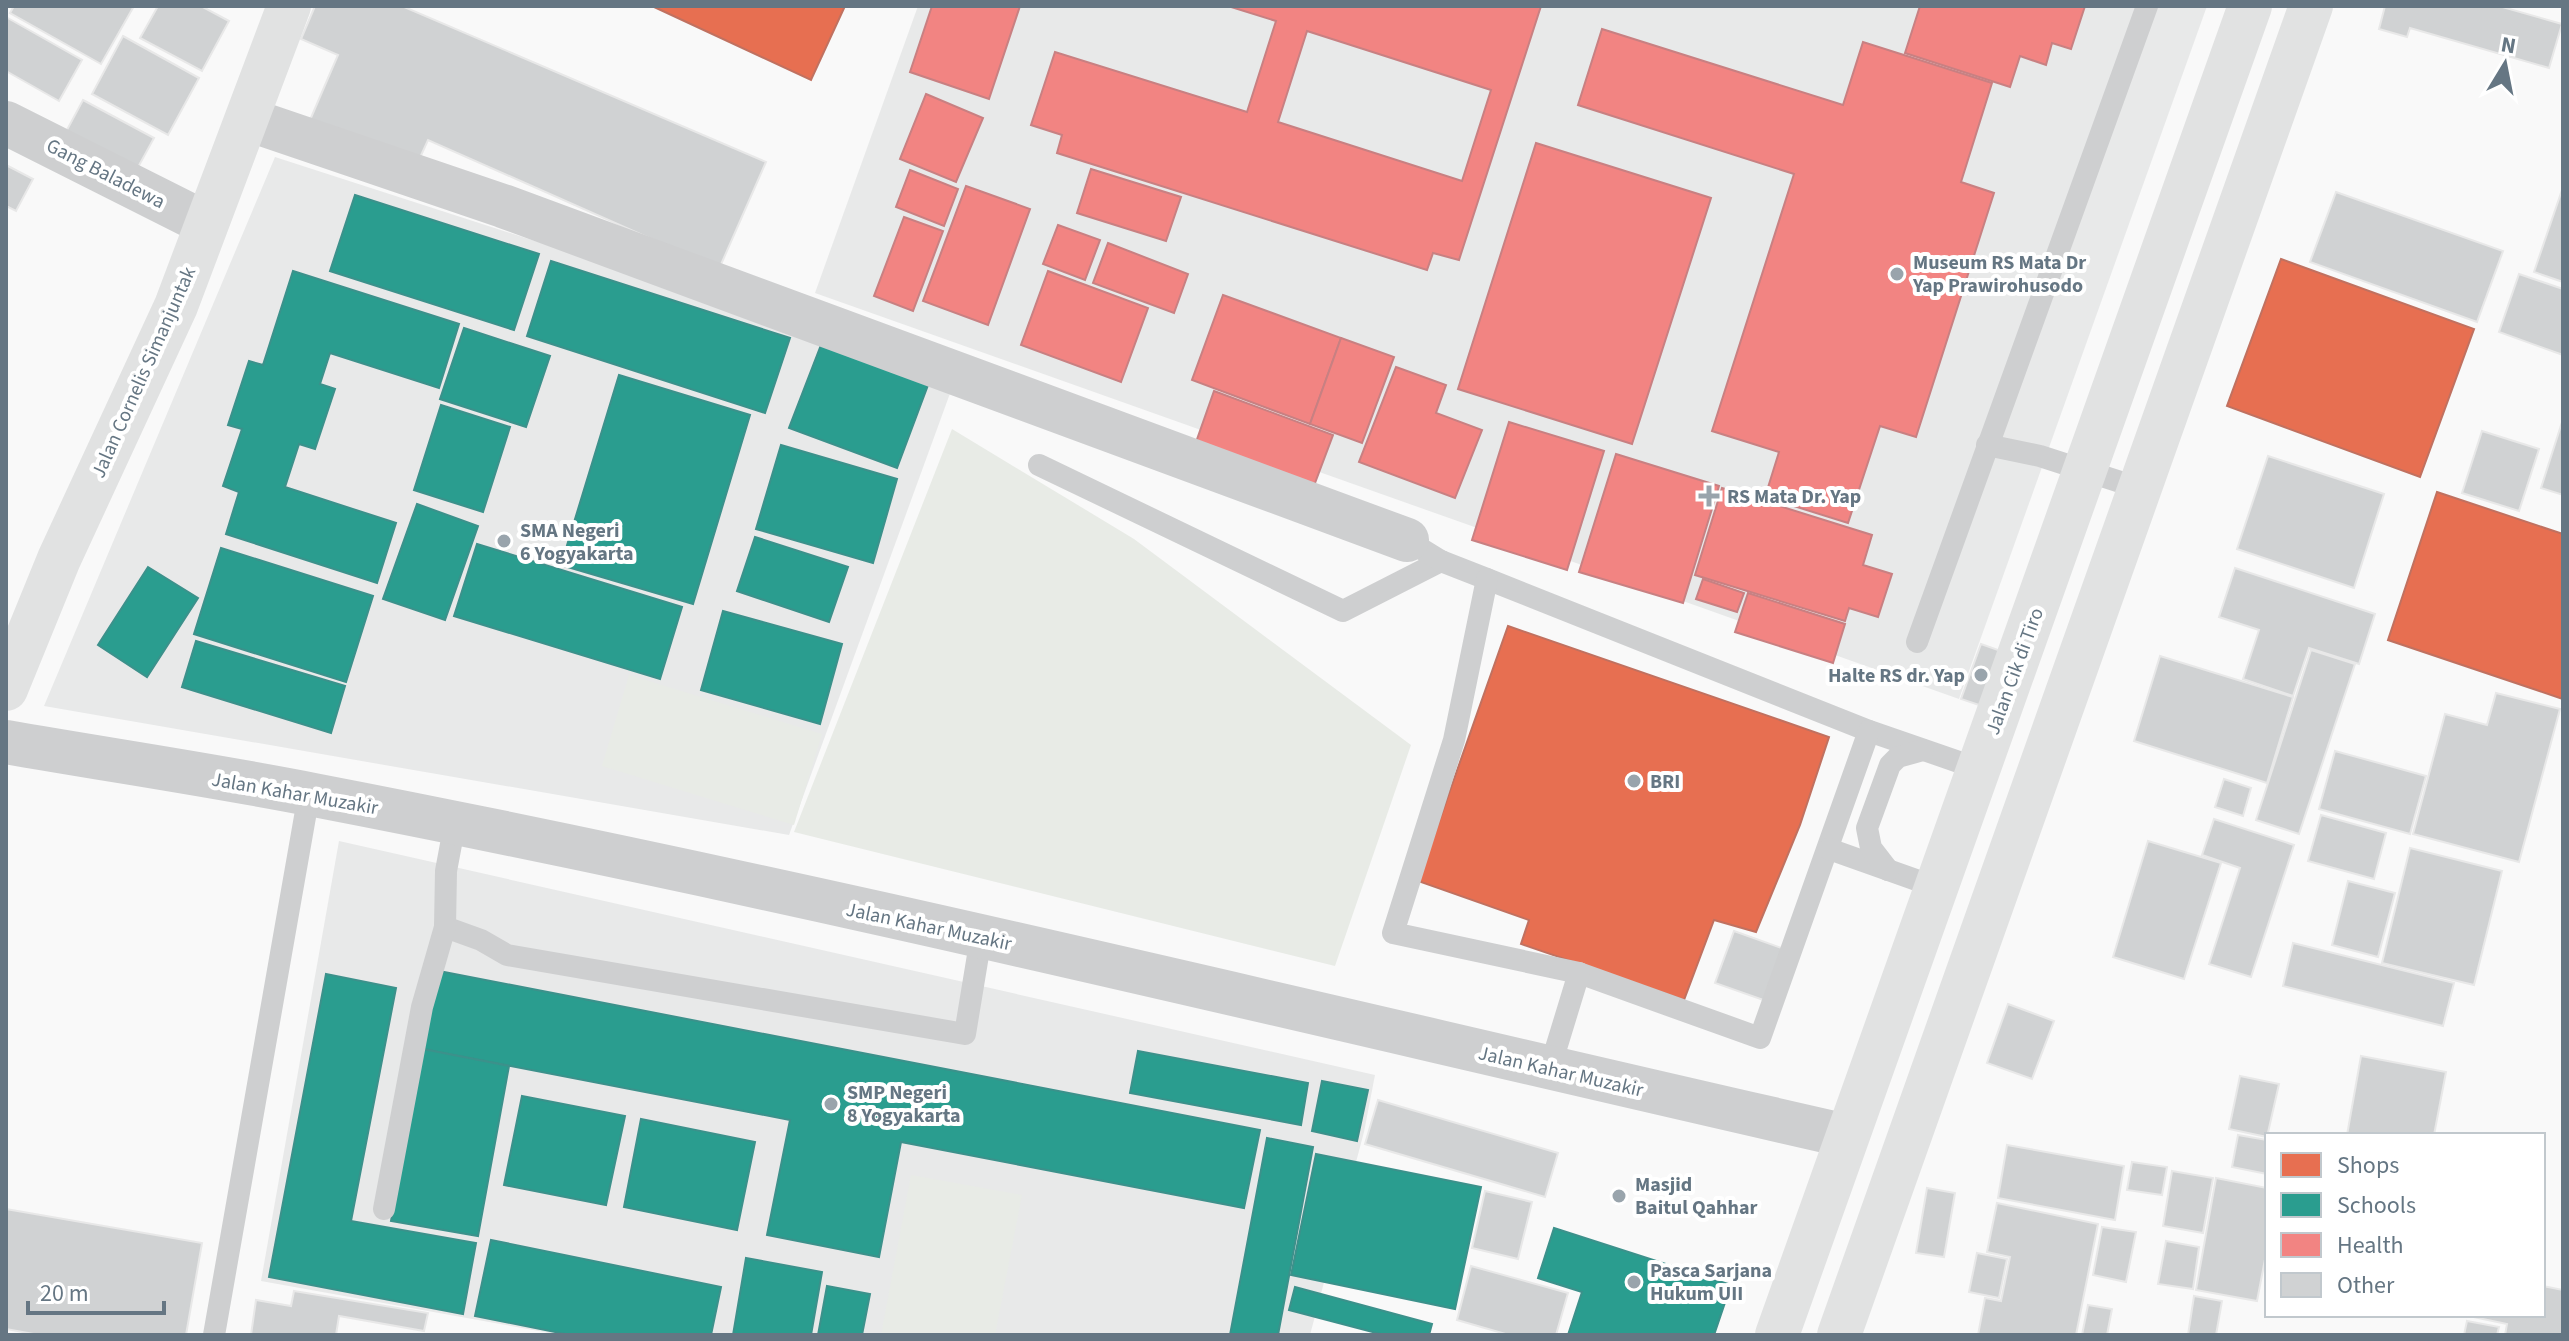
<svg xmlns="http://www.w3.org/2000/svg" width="2569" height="1341" font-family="'Source Sans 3',sans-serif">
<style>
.built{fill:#e8e9e9}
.green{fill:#e8ebe6}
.shops{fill:#e76f51;stroke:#c07160;stroke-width:2}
.schools{fill:#2a9d8f;stroke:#3c918b;stroke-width:2}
.health{fill:#f28482;stroke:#c88082;stroke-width:2;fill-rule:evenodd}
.building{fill:#d0d2d3;stroke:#e8e8e8;stroke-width:2}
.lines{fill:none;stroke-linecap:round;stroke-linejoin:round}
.service{stroke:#cecfd0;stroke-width:22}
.minor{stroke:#cecfd0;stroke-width:44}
.tertiary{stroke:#cecfd0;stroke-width:44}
.secondary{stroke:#e1e2e2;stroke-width:44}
.primary{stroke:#e1e2e2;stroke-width:44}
.poi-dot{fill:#99a4ac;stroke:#fff;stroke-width:3}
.labels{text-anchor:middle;stroke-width:8;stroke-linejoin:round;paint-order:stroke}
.street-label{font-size:20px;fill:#657683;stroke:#fff}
.poi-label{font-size:20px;font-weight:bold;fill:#657683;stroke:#fff;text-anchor:start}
</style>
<rect width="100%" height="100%" fill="#f9f9f9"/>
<g class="built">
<polygon points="918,6 2207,6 1959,699 815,293"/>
<polygon points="275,157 956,377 789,835 44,706"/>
<polygon points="339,841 1375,1075 1364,1132 1310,1335 561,1335 261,1281"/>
</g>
<g class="green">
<polygon points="952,429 1134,539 1411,745 1335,966 794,832"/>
<polygon points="629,675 822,734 794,825 602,766"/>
<polygon points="911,1175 1022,1195 995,1335 881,1335"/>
</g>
<g class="shops">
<polygon points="652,6 845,6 811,80"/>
<polygon points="2281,259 2474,329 2420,477 2227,406"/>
<polygon points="2437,492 2563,534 2563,699 2388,640"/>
<polygon points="1508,626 1829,737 1800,825 1756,932 1714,920 1684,1000 1521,944 1529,920 1418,881"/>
</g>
<g class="schools">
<polygon points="355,195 539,254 514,330 330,271"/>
<polygon points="551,261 790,338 765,413 527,336"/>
<polygon points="293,271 459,324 439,388 330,353 320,384 335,389 315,449 299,444 285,487 396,523 377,583 226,534 239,492 223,486 242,429 228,425 249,361 263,365"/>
<polygon points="464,328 550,356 526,427 440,399"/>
<polygon points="821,345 928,385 897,468 789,428"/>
<polygon points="619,375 750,415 693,604 561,565"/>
<polygon points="441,405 510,427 483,512 414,490"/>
<polygon points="781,445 897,479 873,563 756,529"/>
<polygon points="417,504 478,526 445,620 383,599"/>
<polygon points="755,537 848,567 829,622 737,591"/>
<polygon points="477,544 682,607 660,679 454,616"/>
<polygon points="221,548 373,596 346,682 194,634"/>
<polygon points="148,567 198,598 147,677 98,645"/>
<polygon points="723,611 842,644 820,724 701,690"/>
<polygon points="196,641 345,686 331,733 182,687"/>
<polygon points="439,971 1260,1130 1244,1208 901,1142 879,1257 767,1235 790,1120 423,1049"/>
<polygon points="326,974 396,988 351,1221 476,1243 463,1314 269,1277"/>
<polygon points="423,1049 509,1066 478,1236 391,1221"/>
<polygon points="1138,1051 1308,1083 1301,1125 1130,1093"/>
<polygon points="1322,1081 1368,1090 1357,1141 1312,1131"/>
<polygon points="522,1096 625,1116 606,1205 504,1185"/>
<polygon points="641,1119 755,1142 737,1230 624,1207"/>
<polygon points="1267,1138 1313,1147 1278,1335 1230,1335"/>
<polygon points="1316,1154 1481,1187 1455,1309 1291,1275"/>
<polygon points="1554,1228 1731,1285 1714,1335 1568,1335 1582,1292 1538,1278"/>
<polygon points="491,1240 721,1287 711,1335 570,1335 475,1316"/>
<polygon points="746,1258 822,1272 811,1335 733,1335"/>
<polygon points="827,1286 870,1294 862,1335 818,1335"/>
<polygon points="1295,1287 1432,1324 1429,1335 1384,1335 1289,1310"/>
</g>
<g class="health">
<polygon points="932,6 1020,6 989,99 910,72"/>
<path d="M1228 6H1541L1459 260 1433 253 1427 270 1057 153 1062 135 1031 125 1055 52 1247 112 1276 21ZM1307 31 1491 90 1462 181 1278 122Z"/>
<polygon points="1920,6 2085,6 2071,49 2052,43 2046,65 2020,56 2010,87 1905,53"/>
<polygon points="1602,29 1843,105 1863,42 1992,83 1961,182 1994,193 1916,437 1880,426 1848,523 1765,497 1779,452 1712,431 1794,174 1578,105"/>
<polygon points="926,94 983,118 956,182 900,159"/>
<polygon points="1536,143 1711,198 1632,444 1458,389"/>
<polygon points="1091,169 1181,197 1166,241 1077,213"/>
<polygon points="910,170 958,189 944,226 896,207"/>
<polygon points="966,186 1030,209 988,325 923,301"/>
<polygon points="904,217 943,231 913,311 874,296"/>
<polygon points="1058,225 1100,240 1085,280 1043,264"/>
<polygon points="1108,243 1188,274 1174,313 1093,283"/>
<polygon points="1048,271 1148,308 1121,382 1021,345"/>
<polygon points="1223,295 1341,338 1310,424 1192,380"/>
<polygon points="1341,338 1394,357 1362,443 1310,424"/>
<polygon points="1396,367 1446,385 1436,413 1482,430 1455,498 1359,462"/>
<polygon points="1214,391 1333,435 1312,491 1194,448"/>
<polygon points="1509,422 1604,451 1567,570 1472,540"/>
<polygon points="1616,454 1719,486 1683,603 1579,572"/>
<polygon points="1722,488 1872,535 1863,565 1892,574 1878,617 1849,608 1845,621 1695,575"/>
<polygon points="1703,579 1744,593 1737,612 1696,599"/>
<polygon points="1748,593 1845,624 1833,663 1735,632"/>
</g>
<g class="building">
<polygon points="14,6 134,6 101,64 10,13"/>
<polygon points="158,6 201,6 229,21 202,71 140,38"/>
<polygon points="315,6 402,6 766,162 719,269 428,140 413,173 307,127 338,55 301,39"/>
<polygon points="2385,6 2499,6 2562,24 2549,68 2410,28 2407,37 2379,29"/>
<polygon points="6,17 82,60 59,101 6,71"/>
<polygon points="123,36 199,78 168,135 92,94"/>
<polygon points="83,100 154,138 131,180 61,141"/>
<polygon points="6,165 33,179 16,211 6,206"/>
<polygon points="2563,187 2563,282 2534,272"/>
<polygon points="2336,192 2503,251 2477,322 2310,262"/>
<polygon points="2519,274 2563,289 2563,355 2499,332"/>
<polygon points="2563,419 2563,495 2541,488"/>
<polygon points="2482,431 2539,449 2519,511 2462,493"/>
<polygon points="2268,456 2384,494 2354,588 2237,549"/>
<polygon points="2235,568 2375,614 2359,664 2309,648 2293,696 2243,679 2259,630 2219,617"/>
<polygon points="1981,644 2001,651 1982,706 1961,699"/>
<polygon points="2311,650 2355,664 2299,834 2256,820"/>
<polygon points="2160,656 2293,697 2267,783 2134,741"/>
<polygon points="2496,693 2560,709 2519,862 2413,834 2445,714 2487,725"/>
<polygon points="2335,751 2426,776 2410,834 2319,809"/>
<polygon points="2224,779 2251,788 2243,816 2215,807"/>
<polygon points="2321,815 2386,833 2374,879 2308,861"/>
<polygon points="2214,819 2294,845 2251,977 2209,964 2240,868 2202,855"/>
<polygon points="2148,841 2221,863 2184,979 2113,957"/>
<polygon points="2410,848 2502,871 2474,985 2382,963"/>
<polygon points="2348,881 2395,893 2378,957 2332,945"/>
<polygon points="1734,931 1787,950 1769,1002 1715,983"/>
<polygon points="2293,943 2454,983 2443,1026 2283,986"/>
<polygon points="2008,1004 2054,1021 2032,1079 1987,1063"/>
<polygon points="2361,1056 2446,1072 2434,1135 2347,1135"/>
<polygon points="2240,1076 2279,1084 2267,1137 2229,1129"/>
<polygon points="1378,1100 1558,1153 1545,1197 1365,1144"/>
<polygon points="2238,1135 2267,1140 2267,1174 2232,1167"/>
<polygon points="2007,1145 2124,1166 2115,1220 1998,1198"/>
<polygon points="2132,1162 2167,1167 2162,1195 2127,1190"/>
<polygon points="2172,1171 2213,1178 2203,1233 2163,1226"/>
<polygon points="2216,1178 2267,1188 2267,1249 2257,1301 2196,1290"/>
<polygon points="1927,1188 1955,1193 1944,1257 1916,1253"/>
<polygon points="1485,1191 1532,1202 1518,1259 1472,1248"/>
<polygon points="1997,1203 2098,1224 2076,1335 1978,1335 1985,1298 2001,1301 2010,1257 1987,1252"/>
<polygon points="6,1209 202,1243 186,1335 39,1335 6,1329"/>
<polygon points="2102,1227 2136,1232 2126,1282 2093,1275"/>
<polygon points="2166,1241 2199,1247 2193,1289 2158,1284"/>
<polygon points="1977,1253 2007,1259 1999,1298 1969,1292"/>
<polygon points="1471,1266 1568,1293 1556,1335 1509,1335 1457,1320"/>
<polygon points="2543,1286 2563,1290 2563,1335 2505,1335 2507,1324 2464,1315 2543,1315"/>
<polygon points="294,1291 428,1313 424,1331 339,1316 336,1335 251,1335 256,1300 291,1306"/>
<polygon points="2194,1296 2222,1301 2216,1335 2188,1335"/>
<polygon points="2088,1305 2112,1309 2107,1335 2082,1335"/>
<polygon points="2467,1321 2499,1327 2497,1335 2464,1335"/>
</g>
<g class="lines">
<g class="service">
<polyline points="1987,445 2040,456 2139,488"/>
<polyline points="1039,465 1343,611 1441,561"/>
<polyline points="1407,540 1441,561 1487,579 1869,731 1979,769"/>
<polyline points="1487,579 1454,740 1393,933 1579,973 1760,1038 1869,731"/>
<polyline points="1917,642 2147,6"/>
<polyline points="455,823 446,871 445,927 481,940 507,955 965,1034 981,937"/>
<polyline points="1829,849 1936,887"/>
<polyline points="1888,870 1871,848 1867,828 1890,765 1898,757 1923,750"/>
<polyline points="1550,1068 1579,973"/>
<polyline points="384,1209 422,1007 445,927"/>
<polyline points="214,1335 309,794"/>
</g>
<g class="minor">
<polyline points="247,119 503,206 1407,540"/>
<polyline points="6,123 205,223"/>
</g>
<path class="tertiary" d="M6 742C109 760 212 775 314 795 828 894 1337 1020 1847 1136"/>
<polyline class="secondary" points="6,689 59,559 176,306 289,6"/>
<g class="primary">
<polyline points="1777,1335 2250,6"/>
<polyline points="1839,1335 2311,6"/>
</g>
</g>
<g class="poi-dot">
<circle cx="1897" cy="274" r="8"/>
<path d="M1705 484h8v8h8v8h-8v8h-8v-8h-8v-8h8z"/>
<circle cx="504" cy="541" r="8"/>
<circle cx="1981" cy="675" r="8"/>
<circle cx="1634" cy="781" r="8"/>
<circle cx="831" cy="1104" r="8"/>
<circle cx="1619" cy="1196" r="8"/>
<circle cx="1634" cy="1282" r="8"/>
</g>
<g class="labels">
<g class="street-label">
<text transform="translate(106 173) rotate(27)" y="7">Gang Baladewa</text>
<text transform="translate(143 372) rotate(-66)" y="7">Jalan Cornelis Simanjuntak</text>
<text transform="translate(2014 671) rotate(-70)" y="7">Jalan Cik di Tiro</text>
<text transform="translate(295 793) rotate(10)" y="7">Jalan Kahar Muzakir</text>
<text transform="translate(929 926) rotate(12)" y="7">Jalan Kahar Muzakir</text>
<text transform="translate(1561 1071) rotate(13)" y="7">Jalan Kahar Muzakir</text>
</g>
<g class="poi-label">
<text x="1913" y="269">Museum RS Mata Dr<tspan x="1913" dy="23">Yap Prawirohusodo</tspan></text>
<text x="1727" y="503">RS Mata Dr. Yap</text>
<text x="520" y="537">SMA Negeri<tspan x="520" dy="23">6 Yogyakarta</tspan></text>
<text x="1965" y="682" text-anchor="end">Halte RS dr. Yap</text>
<text x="1650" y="788">BRI</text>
<text x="847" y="1099">SMP Negeri<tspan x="847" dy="23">8 Yogyakarta</tspan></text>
<text x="1635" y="1191">Masjid<tspan x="1635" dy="23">Baitul Qahhar</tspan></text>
<text x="1650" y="1277">Pasca Sarjana<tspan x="1650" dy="23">Hukum UII</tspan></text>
</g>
</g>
<rect width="2569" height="1341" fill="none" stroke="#657683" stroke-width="16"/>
<rect x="2265" y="1133" width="280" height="184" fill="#ffffff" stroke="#c1c8cd" stroke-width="2"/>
<rect x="2281" y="1153" width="40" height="24" fill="#e76f51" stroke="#c1c8cd" stroke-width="2"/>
<text x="2337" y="1173" font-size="24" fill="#657683">Shops</text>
<rect x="2281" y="1193" width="40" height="24" fill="#2a9d8f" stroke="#c1c8cd" stroke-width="2"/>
<text x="2337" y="1213" font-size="24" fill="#657683">Schools</text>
<rect x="2281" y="1233" width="40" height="24" fill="#f28482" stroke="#c1c8cd" stroke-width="2"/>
<text x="2337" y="1253" font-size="24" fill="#657683">Health</text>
<rect x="2281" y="1273" width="40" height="24" fill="#d0d2d3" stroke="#c1c8cd" stroke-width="2"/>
<text x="2337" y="1293" font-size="24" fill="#657683">Other</text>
<g transform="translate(2505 64) rotate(10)" stroke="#ffffff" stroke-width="6" paint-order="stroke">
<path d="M0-6L14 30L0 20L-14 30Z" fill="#657683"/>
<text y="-12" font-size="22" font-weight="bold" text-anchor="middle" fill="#657683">N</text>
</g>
<path d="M28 1301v12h136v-12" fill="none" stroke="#657683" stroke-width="4"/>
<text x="40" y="1301" font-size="24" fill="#657683" stroke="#ffffff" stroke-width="6" paint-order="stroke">20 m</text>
</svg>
